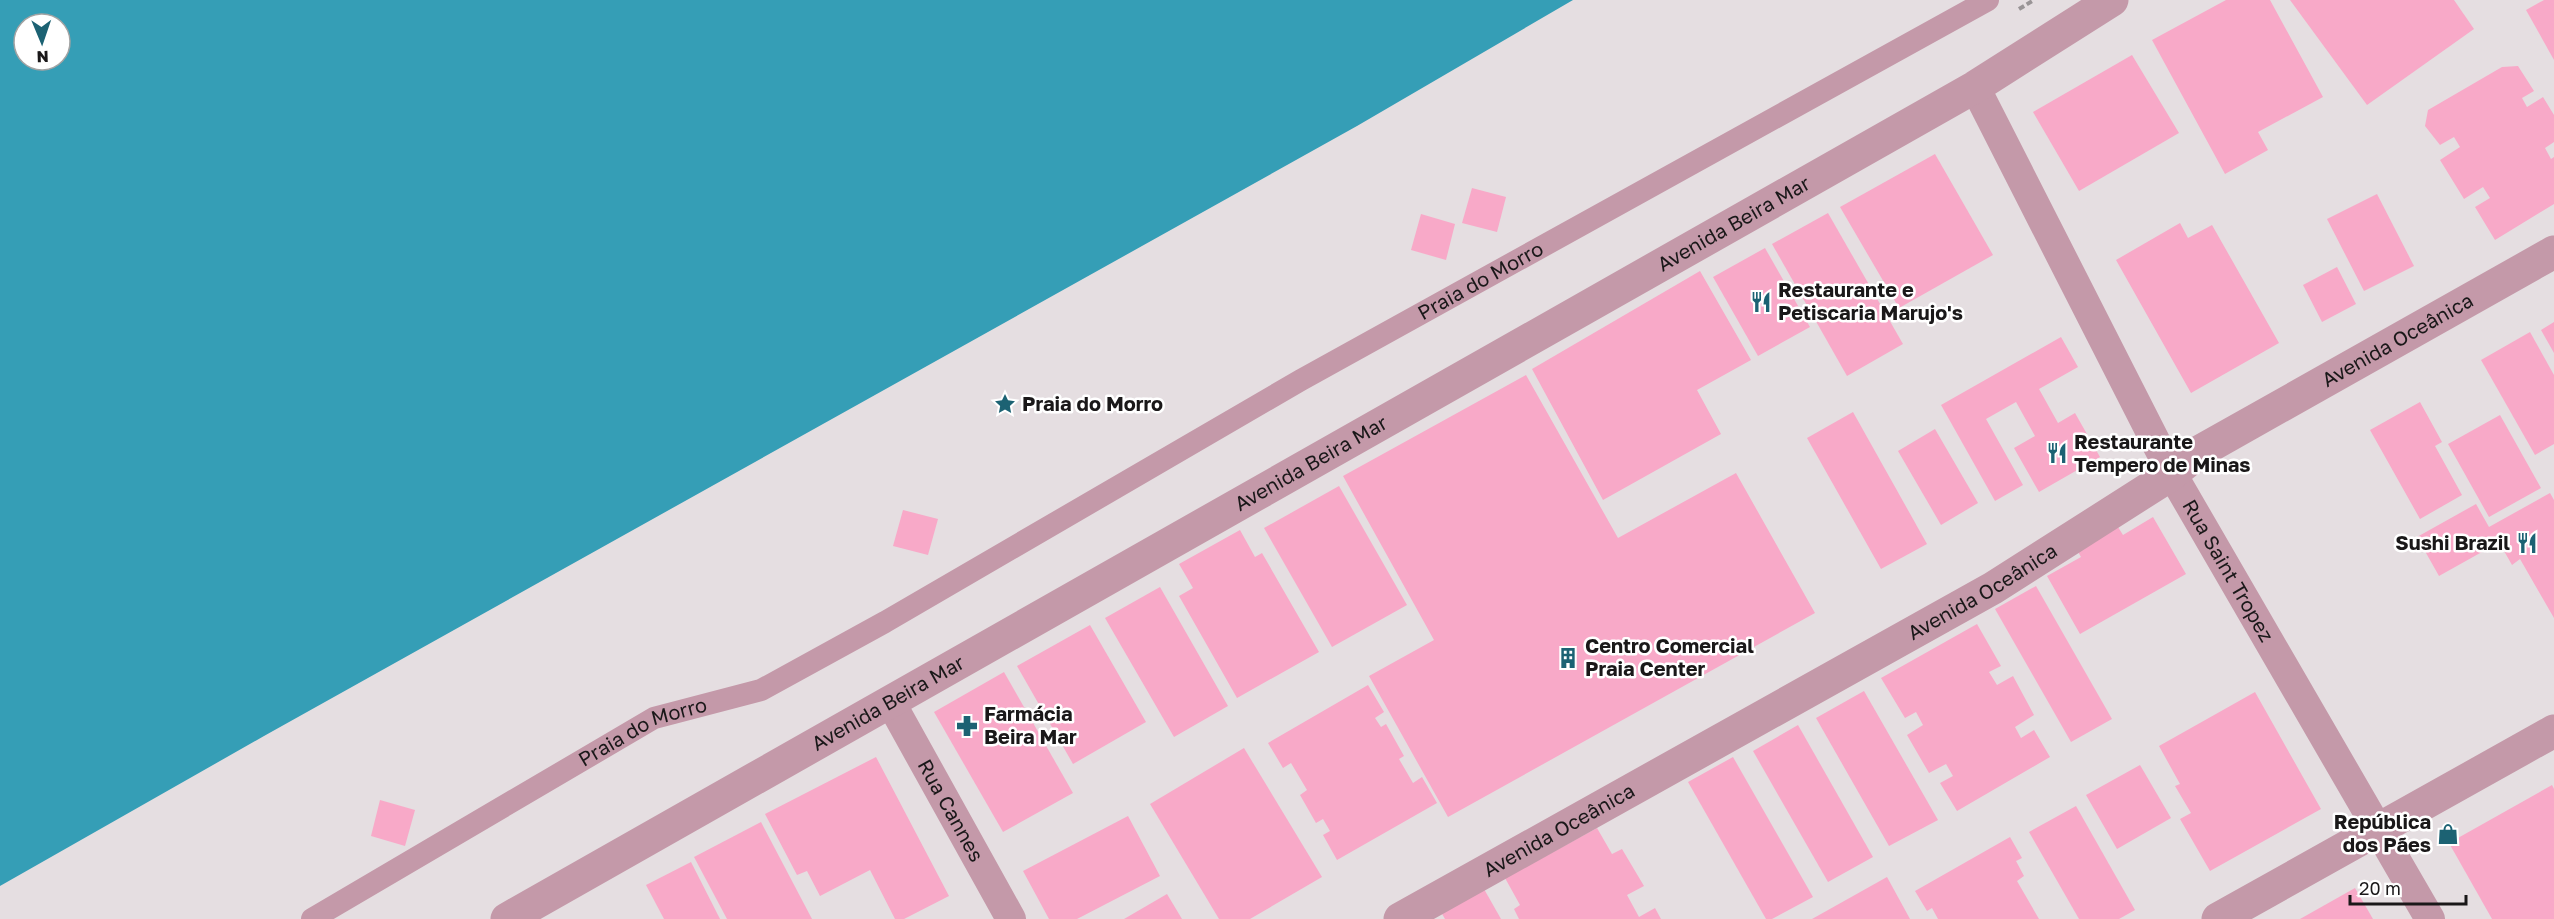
<svg xmlns="http://www.w3.org/2000/svg" width="2554" height="919" font-family="'Golos Text',sans-serif">
<style>
.water{fill:#359eb6;fill-rule:evenodd}
.building{fill:#f8a9c8}
.lines{fill:none;stroke-linecap:round;stroke-linejoin:round}
.path{stroke:#999496;stroke-width:4;stroke-dasharray:6 3;stroke-linecap:butt}
.pedestrian{stroke:#c499a9;stroke-width:22}
.minor{stroke:#c499a9;stroke-width:30}
.tertiary{stroke:#c499a9;stroke-width:33}
.labels{text-anchor:middle;stroke-width:5;stroke-linejoin:round;paint-order:stroke}
.street-label{font-size:20px;fill:#1a1819;stroke:#fff}
.poi-label{font-size:20px;font-weight:bold;fill:#1a1819;stroke:#fff;text-anchor:start}
</style>
<rect width="100%" height="100%" fill="#e5dee1"/>
<path class="water" d="M0 0H1573L1357 126 264 736 0 886ZM24 24H60V60H24Z"/>
<g class="building">
<polygon points="2226,0 2270,0 2323,97 2258,132 2268,150 2225,174 2152,40"/>
<polygon points="2290,0 2454,0 2474,29 2367,105"/>
<polygon points="2544,0 2554,0 2554,60 2526,10"/>
<polygon points="2132,55 2179,133 2079,191 2033,112"/>
<polygon points="2518,66 2534,91 2522,98 2527,107 2543,97 2554,115 2554,142 2545,148 2551,159 2554,157 2554,204 2495,240 2475,207 2490,198 2483,187 2464,199 2440,160 2460,147 2454,137 2440,145 2425,126 2428,110 2502,67"/>
<polygon points="1935,154 1993,255 1899,308 1840,207"/>
<polygon points="1472,188 1506,197 1497,232 1462,223"/>
<polygon points="2377,194 2414,266 2364,291 2327,219"/>
<polygon points="1828,213 1903,344 1847,376 1772,244"/>
<polygon points="1421,214 1455,224 1446,260 1411,250"/>
<polygon points="2180,223 2188,238 2212,225 2279,343 2191,393 2116,260"/>
<polygon points="1765,248 1810,327 1758,356 1713,277"/>
<polygon points="2337,267 2356,304 2322,322 2303,285"/>
<polygon points="1700,271 1751,360 1697,390 1721,434 1603,500 1532,369"/>
<polygon points="2554,322 2554,353 2541,330"/>
<polygon points="2530,332 2554,375 2554,444 2535,455 2481,360"/>
<polygon points="2061,337 2078,367 2039,389 2058,423 2075,413 2100,457 2039,492 2014,448 2035,436 2016,402 1986,419 2023,485 1995,501 1941,405"/>
<polygon points="1526,375 1618,538 1736,473 1815,613 1448,817 1369,676 1434,640 1343,476"/>
<polygon points="2420,402 2442,442 2435,446 2462,495 2420,519 2370,430"/>
<polygon points="1853,412 1927,544 1881,569 1807,438"/>
<polygon points="2500,415 2541,488 2489,517 2448,444"/>
<polygon points="1935,429 1978,503 1941,525 1898,451"/>
<polygon points="1339,486 1407,605 1332,647 1264,528"/>
<polygon points="2550,493 2554,500 2554,618 2520,559 2512,565 2495,535 2498,543 2439,576 2417,537 2476,504 2489,527"/>
<polygon points="903,510 938,519 928,555 893,546"/>
<polygon points="2153,517 2186,574 2080,634 2047,576 2081,557 2077,550 2118,527 2123,535"/>
<polygon points="1240,530 1255,557 1262,553 1319,652 1237,698 1179,596 1193,588 1179,564"/>
<polygon points="2036,586 2112,719 2071,742 1995,609"/>
<polygon points="1160,587 1228,706 1174,737 1105,618"/>
<polygon points="1977,624 2001,666 1989,672 1997,685 2013,676 2034,715 2015,727 2021,738 2034,730 2050,757 1957,811 1940,783 1953,776 1946,764 1929,773 1907,735 1923,725 1916,712 1905,718 1881,678"/>
<polygon points="1090,625 1146,722 1073,764 1017,666"/>
<polygon points="1004,672 1073,793 1003,832 934,712"/>
<polygon points="1368,685 1384,712 1375,718 1381,727 1386,724 1404,756 1399,759 1413,783 1422,777 1437,803 1337,860 1323,835 1330,831 1323,819 1316,823 1300,795 1307,790 1291,763 1283,768 1268,743"/>
<polygon points="1864,691 1938,820 1889,846 1816,718"/>
<polygon points="2255,692 2321,809 2210,871 2180,819 2191,813 2175,786 2180,784 2159,746"/>
<polygon points="1798,725 1873,857 1828,882 1753,751"/>
<polygon points="1244,748 1322,877 1250,919 1219,919 1150,804"/>
<polygon points="876,757 949,896 904,919 895,919 870,870 820,896 807,871 797,875 765,814"/>
<polygon points="1733,757 1813,897 1772,919 1766,919 1688,782"/>
<polygon points="2140,765 2171,818 2117,849 2086,795"/>
<polygon points="2552,785 2554,789 2554,919 2492,919 2449,843"/>
<polygon points="380,800 415,810 405,846 371,836"/>
<polygon points="2076,806 2135,910 2119,919 2079,919 2029,832"/>
<polygon points="1128,816 1160,876 1077,919 1049,919 1023,871"/>
<polygon points="761,822 812,919 727,919 694,857"/>
<polygon points="1597,828 1612,854 1622,849 1644,886 1627,895 1639,917 1655,908 1661,919 1519,919 1514,909 1520,905 1505,878"/>
<polygon points="2010,837 2022,858 2016,861 2024,876 2017,881 2039,919 1938,919 1932,908 1927,911 1915,891"/>
<polygon points="691,862 720,919 664,919 646,885"/>
<polygon points="1887,877 1910,919 1812,919"/>
<polygon points="2355,888 2373,919 2300,919"/>
<polygon points="1484,889 1501,919 1445,919 1441,912"/>
<polygon points="1167,894 1182,919 1124,919"/>
</g>
<g class="lines">
<polyline class="path" points="2019,9 2034,0"/>
<path class="pedestrian" id="s1" d="M312 919 654 718 761 690 885 622 1301 380 1988 0"/>
<g class="minor">
<path id="s2" d="M1975 87 2172 474 2430 919"/>
<path id="s3" d="M891 703 1011 919"/>
</g>
<g class="tertiary">
<path id="s4" d="M507 919 1975 87 2112 0"/>
<path id="s5" d="M1400 919 1993 588 2172 474 2199 452 2554 252"/>
<polyline points="2218,919 2554,731"/>
</g>
</g>
<defs>
<symbol id="restaurant-bare" viewBox="-9 -9 18 18"><path d="M-5-6h1v4h1v-4h1v4h1v-4h1v5L-1.5 .5V6h-2V.5L-5-1ZM5-6V6H3V1.5H1.5Q1.5-4 5-6Z" fill="#1c6273" stroke="#fff" stroke-width="2.5" paint-order="stroke"/></symbol>
<symbol id="sight-bare" viewBox="-9 -9 18 18"><path d="M0-6L1.8-2.2L6-1.7L2.9 1.2L3.7 5.4L0 3.3L-3.7 5.4L-2.9 1.2L-6-1.7L-1.8-2.2Z" fill="#1c6273" stroke="#fff" stroke-width="2.5" paint-order="stroke"/></symbol>
<symbol id="building-bare" viewBox="-9 -9 18 18"><path d="M-4-6H4V6H1V3H-1V6H-4ZM-2.5-4.3h1.7v1.8h-1.7ZM.8-4.3h1.7v1.8H.8ZM-2.5-1h1.7V.8h-1.7ZM.8-1h1.7V.8H.8Z" fill="#1c6273" stroke="#fff" stroke-width="2.5" paint-order="stroke"/></symbol>
<symbol id="pharmacy-bare" viewBox="-9 -9 18 18"><path d="M-2-6h4v4h4v4h-4v4h-4v-4h-4v-4h4Z" fill="#1c6273" stroke="#fff" stroke-width="2.5" paint-order="stroke"/></symbol>
<symbol id="shop-bare" viewBox="-9 -9 18 18"><path d="M-5-2.5h2.3a2.7 3.5 0 0 1 5.4 0H5L5.5 6h-11ZM-1.5-2.5h3a1.5 2.3 0 0 0-3 0Z" fill="#1c6273" stroke="#fff" stroke-width="2.5" paint-order="stroke"/></symbol>
</defs>
<g fill-rule="evenodd">
<use href="#restaurant-bare" x="1746" y="287" width="30" height="30"/>
<use href="#sight-bare" x="990" y="389" width="30" height="30"/>
<use href="#restaurant-bare" x="2042" y="438" width="30" height="30"/>
<use href="#restaurant-bare" x="2512" y="528" width="30" height="30"/>
<use href="#building-bare" x="1553" y="643" width="30" height="30"/>
<use href="#pharmacy-bare" x="952" y="711" width="30" height="30"/>
<use href="#shop-bare" x="2433" y="819" width="30" height="30"/>
</g>
<g class="labels">
<g class="street-label">
<text dy="7" stroke="none"><textPath href="#s4" startOffset="1410">Avenida Beira Mar</textPath></text>
<text dy="7" stroke="none"><textPath href="#s1" startOffset="1335">Praia do Morro</textPath></text>
<text dy="7" stroke="none"><textPath href="#s5" startOffset="1154">Avenida Oceânica</textPath></text>
<text dy="7" stroke="none"><textPath href="#s4" startOffset="924">Avenida Beira Mar</textPath></text>
<text dy="7" stroke="none"><textPath href="#s2" startOffset="546">Rua Saint Tropez</textPath></text>
<text dy="7" stroke="none"><textPath href="#s5" startOffset="668">Avenida Oceânica</textPath></text>
<text dy="7" stroke="none"><textPath href="#s4" startOffset="438">Avenida Beira Mar</textPath></text>
<text dy="7" stroke="none"><textPath href="#s1" startOffset="381">Praia do Morro</textPath></text>
<text dy="7" stroke="none"><textPath href="#s3" startOffset="123">Rua Cannes</textPath></text>
<text dy="7" stroke="none"><textPath href="#s5" startOffset="182">Avenida Oceânica</textPath></text>
</g>
<g class="poi-label">
<text x="1778" y="297">Restaurante e<tspan x="1778" dy="23">Petiscaria Marujo's</tspan></text>
<text x="1022" y="411">Praia do Morro</text>
<text x="2074" y="449">Restaurante<tspan x="2074" dy="23">Tempero de Minas</tspan></text>
<text x="2510" y="550" text-anchor="end">Sushi Brazil</text>
<text x="1585" y="653">Centro Comercial<tspan x="1585" dy="23">Praia Center</tspan></text>
<text x="984" y="721">Farmácia<tspan x="984" dy="23">Beira Mar</tspan></text>
<text x="2431" y="829" text-anchor="end">República<tspan x="2431" dy="23">dos Pães</tspan></text>
</g>
</g>
<g transform="translate(42 42) rotate(178)"><circle r="28" fill="#ffffff" stroke="#a3a3a3" stroke-width="1.5"/>
<path d="M0-4.5L10 22L0 15L-10 22Z" fill="#1c6273"/>
<text y="-9" font-size="16" font-weight="bold" text-anchor="middle" fill="#1a1819">N</text>
</g>
<path d="M2350 895v9h116v-9" fill="none" stroke="#1a1819" stroke-width="3"/>
<text x="2359" y="895" font-size="18" fill="#1a1819" stroke="#ffffff" stroke-width="4.5" paint-order="stroke">20 m</text>
</svg>
